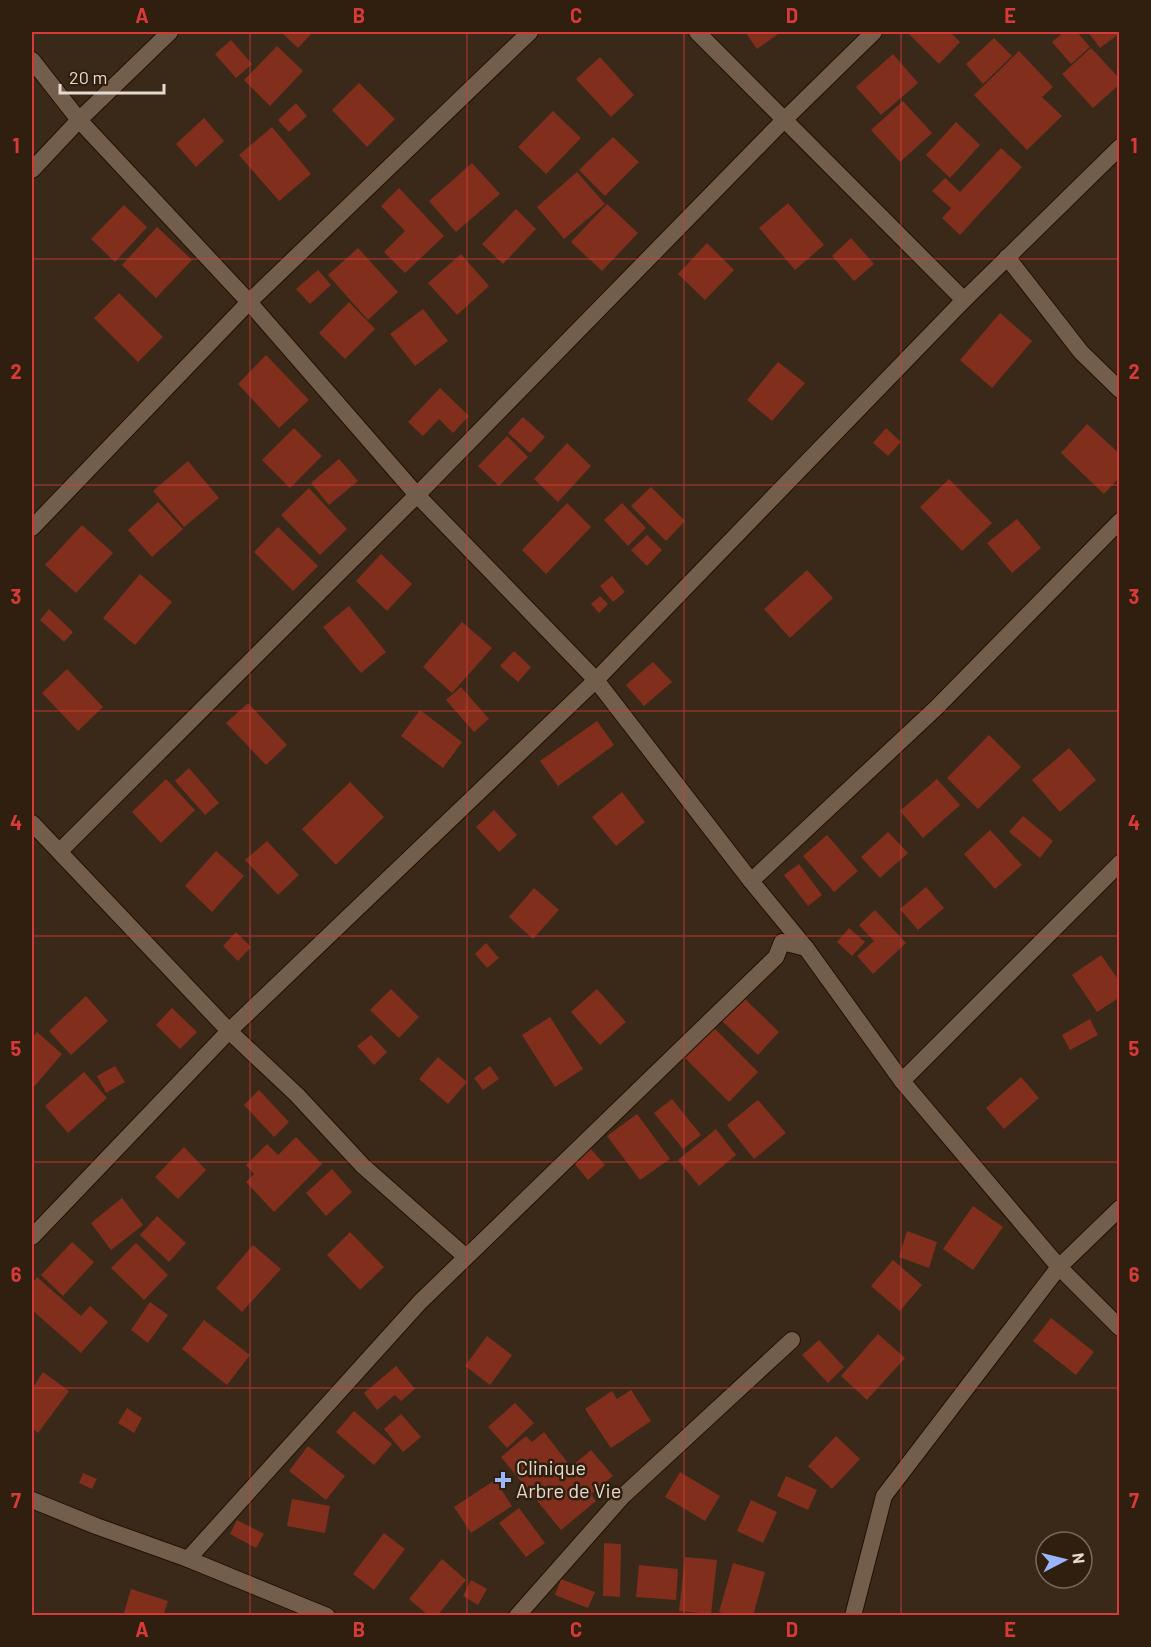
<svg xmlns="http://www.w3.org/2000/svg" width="1151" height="1647" font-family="Barlow,sans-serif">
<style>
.building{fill:#812e1d}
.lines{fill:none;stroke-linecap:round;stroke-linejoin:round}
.minor-casing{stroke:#211102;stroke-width:18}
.tertiary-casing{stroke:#211102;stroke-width:18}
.minor{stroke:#725e4b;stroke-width:16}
.tertiary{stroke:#725e4b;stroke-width:16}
.grid{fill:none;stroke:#d83a39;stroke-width:1.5;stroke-opacity:0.55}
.poi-dot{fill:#9ab5fd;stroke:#301f0e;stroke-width:2}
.labels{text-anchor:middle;stroke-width:5;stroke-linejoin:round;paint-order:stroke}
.poi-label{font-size:20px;fill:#e5dacf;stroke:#301f0e;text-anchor:start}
.neatline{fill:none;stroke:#d83a39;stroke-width:2}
.grid-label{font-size:20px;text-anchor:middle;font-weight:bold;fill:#d83a39}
</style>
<rect width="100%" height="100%" fill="#3a2918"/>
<g class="building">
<polygon points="281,32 313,32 298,48"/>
<polygon points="745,32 781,32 757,49"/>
<polygon points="907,32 950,32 960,42 939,64"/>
<polygon points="1064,32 1077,32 1090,47 1071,64 1052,42"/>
<polygon points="1088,32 1120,32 1120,33 1100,48"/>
<polygon points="994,38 1012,56 983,84 966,64"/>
<polygon points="231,40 252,64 236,78 215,54"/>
<polygon points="277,46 303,71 270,106 244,80"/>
<polygon points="1091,48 1120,79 1120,84 1093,108 1062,74"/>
<polygon points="1019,51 1053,87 1042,97 1062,116 1027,150 974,95"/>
<polygon points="893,54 918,83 881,115 856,87"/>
<polygon points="600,57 634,95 611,117 576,79"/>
<polygon points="359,83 395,119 367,147 332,110"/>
<polygon points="903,101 932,133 900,162 871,130"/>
<polygon points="296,103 307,116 289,132 278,120"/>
<polygon points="553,111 581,138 546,174 518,147"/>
<polygon points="204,118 224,141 196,167 176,144"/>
<polygon points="956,122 980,145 950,178 926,155"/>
<polygon points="272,127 311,174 279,201 239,155"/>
<polygon points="613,137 639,162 605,196 579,170"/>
<polygon points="1001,148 1022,167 960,235 942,218 951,208 932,191 945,178 960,192"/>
<polygon points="472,163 500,194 456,232 429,201"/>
<polygon points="577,172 605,204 564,239 537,207"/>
<polygon points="399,188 444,236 405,273 384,252 405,231 381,206"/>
<polygon points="788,203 824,245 795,270 759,228"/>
<polygon points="607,204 638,233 602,271 571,242"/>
<polygon points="124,205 147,227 115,262 91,239"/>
<polygon points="516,209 536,229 503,264 482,244"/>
<polygon points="157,227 192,260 156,298 122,265"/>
<polygon points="851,238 874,264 854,281 832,256"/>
<polygon points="707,243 734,270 705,300 678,274"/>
<polygon points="358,248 398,292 368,320 328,275"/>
<polygon points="461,254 489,286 457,315 428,283"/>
<polygon points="318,270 331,285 310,304 296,289"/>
<polygon points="119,293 163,337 138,362 94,318"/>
<polygon points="349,302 375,329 345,359 319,333"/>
<polygon points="423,309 448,341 415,366 390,334"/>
<polygon points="1000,313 1032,341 992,388 960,360"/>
<polygon points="266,355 309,400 279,428 238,384"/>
<polygon points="778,362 805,383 772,421 747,400"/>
<polygon points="440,388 469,416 453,433 439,419 423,436 408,422"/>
<polygon points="523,417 545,437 530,453 508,433"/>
<polygon points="1087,424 1120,454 1120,477 1104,494 1061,453"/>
<polygon points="294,428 322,456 290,488 262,460"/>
<polygon points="886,428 901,442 888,456 873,443"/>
<polygon points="507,436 528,457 499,486 478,466"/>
<polygon points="567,443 591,466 558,502 534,479"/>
<polygon points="339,459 358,481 329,505 311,483"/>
<polygon points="188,461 219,498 184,527 153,491"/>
<polygon points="949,479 992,523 962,551 920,507"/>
<polygon points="651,487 685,521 666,541 631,506"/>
<polygon points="309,488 347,529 320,555 281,515"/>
<polygon points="158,502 183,529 152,557 128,530"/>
<polygon points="567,503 591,527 546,574 522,550"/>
<polygon points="622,503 646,528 628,546 604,520"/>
<polygon points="1017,519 1041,548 1012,573 987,543"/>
<polygon points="82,525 113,553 76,593 45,565"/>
<polygon points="278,527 318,566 293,591 254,552"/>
<polygon points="647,535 662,550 647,566 631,550"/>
<polygon points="381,554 412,584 387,611 356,581"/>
<polygon points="807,570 833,598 790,638 764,609"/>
<polygon points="140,574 172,602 135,645 103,618"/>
<polygon points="612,576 625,592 613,602 600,586"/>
<polygon points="600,596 608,604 599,613 591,604"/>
<polygon points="349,606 386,652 361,673 323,627"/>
<polygon points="49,609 73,632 64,642 40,620"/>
<polygon points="462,622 492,648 452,693 423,667"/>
<polygon points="514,651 531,667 518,682 500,666"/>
<polygon points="653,662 672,682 644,706 626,685"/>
<polygon points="67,669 103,707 78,731 42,693"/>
<polygon points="461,687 489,719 474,732 446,700"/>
<polygon points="248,703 287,745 266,765 226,723"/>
<polygon points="420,710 462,742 443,768 401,736"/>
<polygon points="597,721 614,745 558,786 540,761"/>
<polygon points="989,735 1021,767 978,809 947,778"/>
<polygon points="1069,748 1096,780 1060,812 1032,780"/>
<polygon points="189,768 219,803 205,815 175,781"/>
<polygon points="166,779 195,810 161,843 132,812"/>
<polygon points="937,779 960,805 923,838 900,811"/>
<polygon points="350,782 384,817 336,865 302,829"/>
<polygon points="622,792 645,822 616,846 592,817"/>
<polygon points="494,810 517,835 499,852 476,827"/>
<polygon points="1023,816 1053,841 1040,858 1009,832"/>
<polygon points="990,830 1022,865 995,889 964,854"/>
<polygon points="888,832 908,853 880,878 861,857"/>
<polygon points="827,835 858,871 834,892 803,856"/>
<polygon points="267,841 299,875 278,895 245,860"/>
<polygon points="216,851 244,876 212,912 185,886"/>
<polygon points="799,864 822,895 808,906 784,875"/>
<polygon points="926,887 944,908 918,930 900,909"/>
<polygon points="534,888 559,910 533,939 509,917"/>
<polygon points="875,910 906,943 873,974 857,956 874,941 859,925"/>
<polygon points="849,928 865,942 852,956 837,942"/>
<polygon points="236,932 251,947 238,961 223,946"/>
<polygon points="486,943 499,958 487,968 475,954"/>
<polygon points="1101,955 1120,982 1120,997 1097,1012 1072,975"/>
<polygon points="391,989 419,1017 399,1038 370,1010"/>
<polygon points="597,989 626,1022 600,1045 571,1012"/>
<polygon points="86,996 108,1021 71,1055 49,1031"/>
<polygon points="744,998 779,1032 758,1055 722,1021"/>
<polygon points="172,1008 197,1032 180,1049 156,1025"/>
<polygon points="550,1017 583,1069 555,1087 522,1035"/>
<polygon points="1090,1019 1098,1035 1070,1050 1062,1035"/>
<polygon points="714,1028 758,1072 729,1102 684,1057"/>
<polygon points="37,1032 62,1054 32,1089 32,1038"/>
<polygon points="371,1035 387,1052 374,1065 357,1046"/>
<polygon points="438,1057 467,1082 448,1104 419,1079"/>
<polygon points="115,1066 125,1082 106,1093 97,1076"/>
<polygon points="490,1066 499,1079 483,1090 474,1078"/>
<polygon points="84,1072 107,1098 68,1133 45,1106"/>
<polygon points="1021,1077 1039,1098 1004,1129 986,1108"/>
<polygon points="259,1090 289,1122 274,1137 244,1105"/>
<polygon points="672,1099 701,1135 683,1149 654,1113"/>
<polygon points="758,1100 786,1133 754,1159 727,1125"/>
<polygon points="637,1114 670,1159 640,1180 607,1136"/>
<polygon points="716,1129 736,1155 699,1186 678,1160"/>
<polygon points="296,1137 322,1164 274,1212 246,1182 254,1174 246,1165 267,1144 278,1155"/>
<polygon points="184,1147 206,1170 178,1199 155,1177"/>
<polygon points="590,1148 605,1165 588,1180 573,1162"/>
<polygon points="332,1169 352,1192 326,1216 306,1193"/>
<polygon points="122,1198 143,1225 111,1250 91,1223"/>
<polygon points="973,1206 1003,1227 973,1270 943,1249"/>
<polygon points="157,1216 186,1243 169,1262 140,1235"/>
<polygon points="907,1231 937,1242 929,1268 899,1257"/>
<polygon points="350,1232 384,1267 360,1290 327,1255"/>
<polygon points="72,1242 94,1262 63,1296 41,1275"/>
<polygon points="136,1243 168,1275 144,1300 111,1268"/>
<polygon points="253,1245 281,1269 242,1312 216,1288"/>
<polygon points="893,1260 922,1285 900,1311 871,1286"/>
<polygon points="37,1277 81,1316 90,1306 108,1322 81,1353 32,1310 32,1284"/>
<polygon points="150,1302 168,1315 148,1343 131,1330"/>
<polygon points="1051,1318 1094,1352 1076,1375 1033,1341"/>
<polygon points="204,1320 250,1355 227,1385 182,1349"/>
<polygon points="878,1334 905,1358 867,1400 841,1376"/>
<polygon points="487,1336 512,1355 490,1385 465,1366"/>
<polygon points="819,1340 844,1367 828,1383 802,1355"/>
<polygon points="396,1366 415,1389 401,1401 395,1395 377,1410 364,1393"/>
<polygon points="43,1372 69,1391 38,1433 32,1428 32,1389"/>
<polygon points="631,1390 651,1421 611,1448 585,1409 612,1391 617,1399"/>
<polygon points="515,1403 534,1423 507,1448 488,1427"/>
<polygon points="127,1408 142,1418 134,1433 118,1423"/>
<polygon points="354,1411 392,1444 374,1465 336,1432"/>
<polygon points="401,1414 421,1437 403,1452 384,1429"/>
<polygon points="544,1432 571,1467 591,1450 613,1476 591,1494 596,1501 561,1530 501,1457 526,1436 532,1442"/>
<polygon points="836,1436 860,1459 832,1489 808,1466"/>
<polygon points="308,1446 345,1476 326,1500 289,1471"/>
<polygon points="680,1472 720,1496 705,1521 665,1497"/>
<polygon points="83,1473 97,1479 92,1489 79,1483"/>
<polygon points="786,1476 817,1490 808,1510 777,1496"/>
<polygon points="495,1480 512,1506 471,1533 454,1507"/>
<polygon points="292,1499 330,1506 325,1533 287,1526"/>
<polygon points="751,1500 777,1512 763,1543 737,1531"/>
<polygon points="519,1508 545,1543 526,1557 499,1523"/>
<polygon points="237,1520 264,1534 256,1548 230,1534"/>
<polygon points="384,1533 405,1549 374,1590 353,1574"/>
<polygon points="604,1543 621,1544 620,1597 603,1596"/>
<polygon points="685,1557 717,1560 711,1614 679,1611"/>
<polygon points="442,1559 466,1580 437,1616 429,1616 409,1599"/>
<polygon points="733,1563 765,1572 753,1616 733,1616 719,1612"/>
<polygon points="639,1565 678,1569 676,1600 636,1597"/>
<polygon points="561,1579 595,1592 588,1608 555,1595"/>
<polygon points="471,1580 487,1589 478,1605 463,1596"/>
<polygon points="131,1589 168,1601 163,1616 123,1616"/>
</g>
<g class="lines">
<defs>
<g id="minor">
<polyline points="697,32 964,300"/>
<polyline points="32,60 79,120 249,302 417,495 596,680 751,881 806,948 902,1081 1059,1267 1120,1328"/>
<polyline points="32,170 79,120 170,32"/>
<polyline points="1007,257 1081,352 1120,390"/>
<polyline points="32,528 249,302 530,32"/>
<polyline points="32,823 229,1031 297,1095 363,1166 466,1257"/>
<polyline points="60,851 417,495 784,120 874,32"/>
<polyline points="751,881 936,708 1120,521"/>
<polyline points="902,1081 1120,863"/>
<polyline points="32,1500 96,1526 188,1559 327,1616"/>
<polyline points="188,1559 420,1302 776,957 782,942 806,948"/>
<polyline points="517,1616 623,1496 792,1340"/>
<polyline points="853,1616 884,1496 1059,1267 1120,1208"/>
</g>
<polyline id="tertiary" points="32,1237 229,1031 596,680 964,300 1120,147"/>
</defs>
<use href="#minor" class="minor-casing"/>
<use href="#tertiary" class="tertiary-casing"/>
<use href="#minor" class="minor"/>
<use href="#tertiary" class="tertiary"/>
</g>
<path class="grid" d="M250 32V1616M467 32V1616M684 32V1616M901 32V1616M32 259H1120M32 485H1120M32 711H1120M32 936H1120M32 1162H1120M32 1388H1120"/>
<path class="poi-dot" d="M500 1471h6v6h6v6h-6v6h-6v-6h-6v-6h6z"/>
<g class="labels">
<g class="poi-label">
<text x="516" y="1475">Clinique<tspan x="516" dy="23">Arbre de Vie</tspan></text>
</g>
</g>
<rect width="1151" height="1647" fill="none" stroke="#301f0e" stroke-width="66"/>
<g transform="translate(1064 1560) rotate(83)"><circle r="28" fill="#301f0e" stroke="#786a5b" stroke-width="1.5"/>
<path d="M0-4.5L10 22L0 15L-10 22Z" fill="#9ab5fd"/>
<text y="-9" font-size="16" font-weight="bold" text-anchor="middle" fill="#e5dacf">N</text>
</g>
<path d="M60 84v9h104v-9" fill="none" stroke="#e5dacf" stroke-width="3"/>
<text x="69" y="84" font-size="18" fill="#e5dacf" stroke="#301f0e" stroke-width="4.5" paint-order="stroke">20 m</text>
<rect x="33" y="33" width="1085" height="1581" class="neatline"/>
<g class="grid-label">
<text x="142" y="23">A</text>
<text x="359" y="23">B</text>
<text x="576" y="23">C</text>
<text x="792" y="23">D</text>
<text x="1010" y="23">E</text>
<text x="16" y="153">1</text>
<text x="1134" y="153">1</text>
<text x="16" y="379">2</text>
<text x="1134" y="379">2</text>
<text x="16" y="604">3</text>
<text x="1134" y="604">3</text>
<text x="16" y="830">4</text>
<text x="1134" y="830">4</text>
<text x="16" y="1056">5</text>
<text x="1134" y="1056">5</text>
<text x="16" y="1282">6</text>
<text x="1134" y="1282">6</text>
<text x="16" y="1508">7</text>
<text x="1134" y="1508">7</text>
<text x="142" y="1637">A</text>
<text x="359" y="1637">B</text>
<text x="576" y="1637">C</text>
<text x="792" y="1637">D</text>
<text x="1010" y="1637">E</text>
</g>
</svg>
